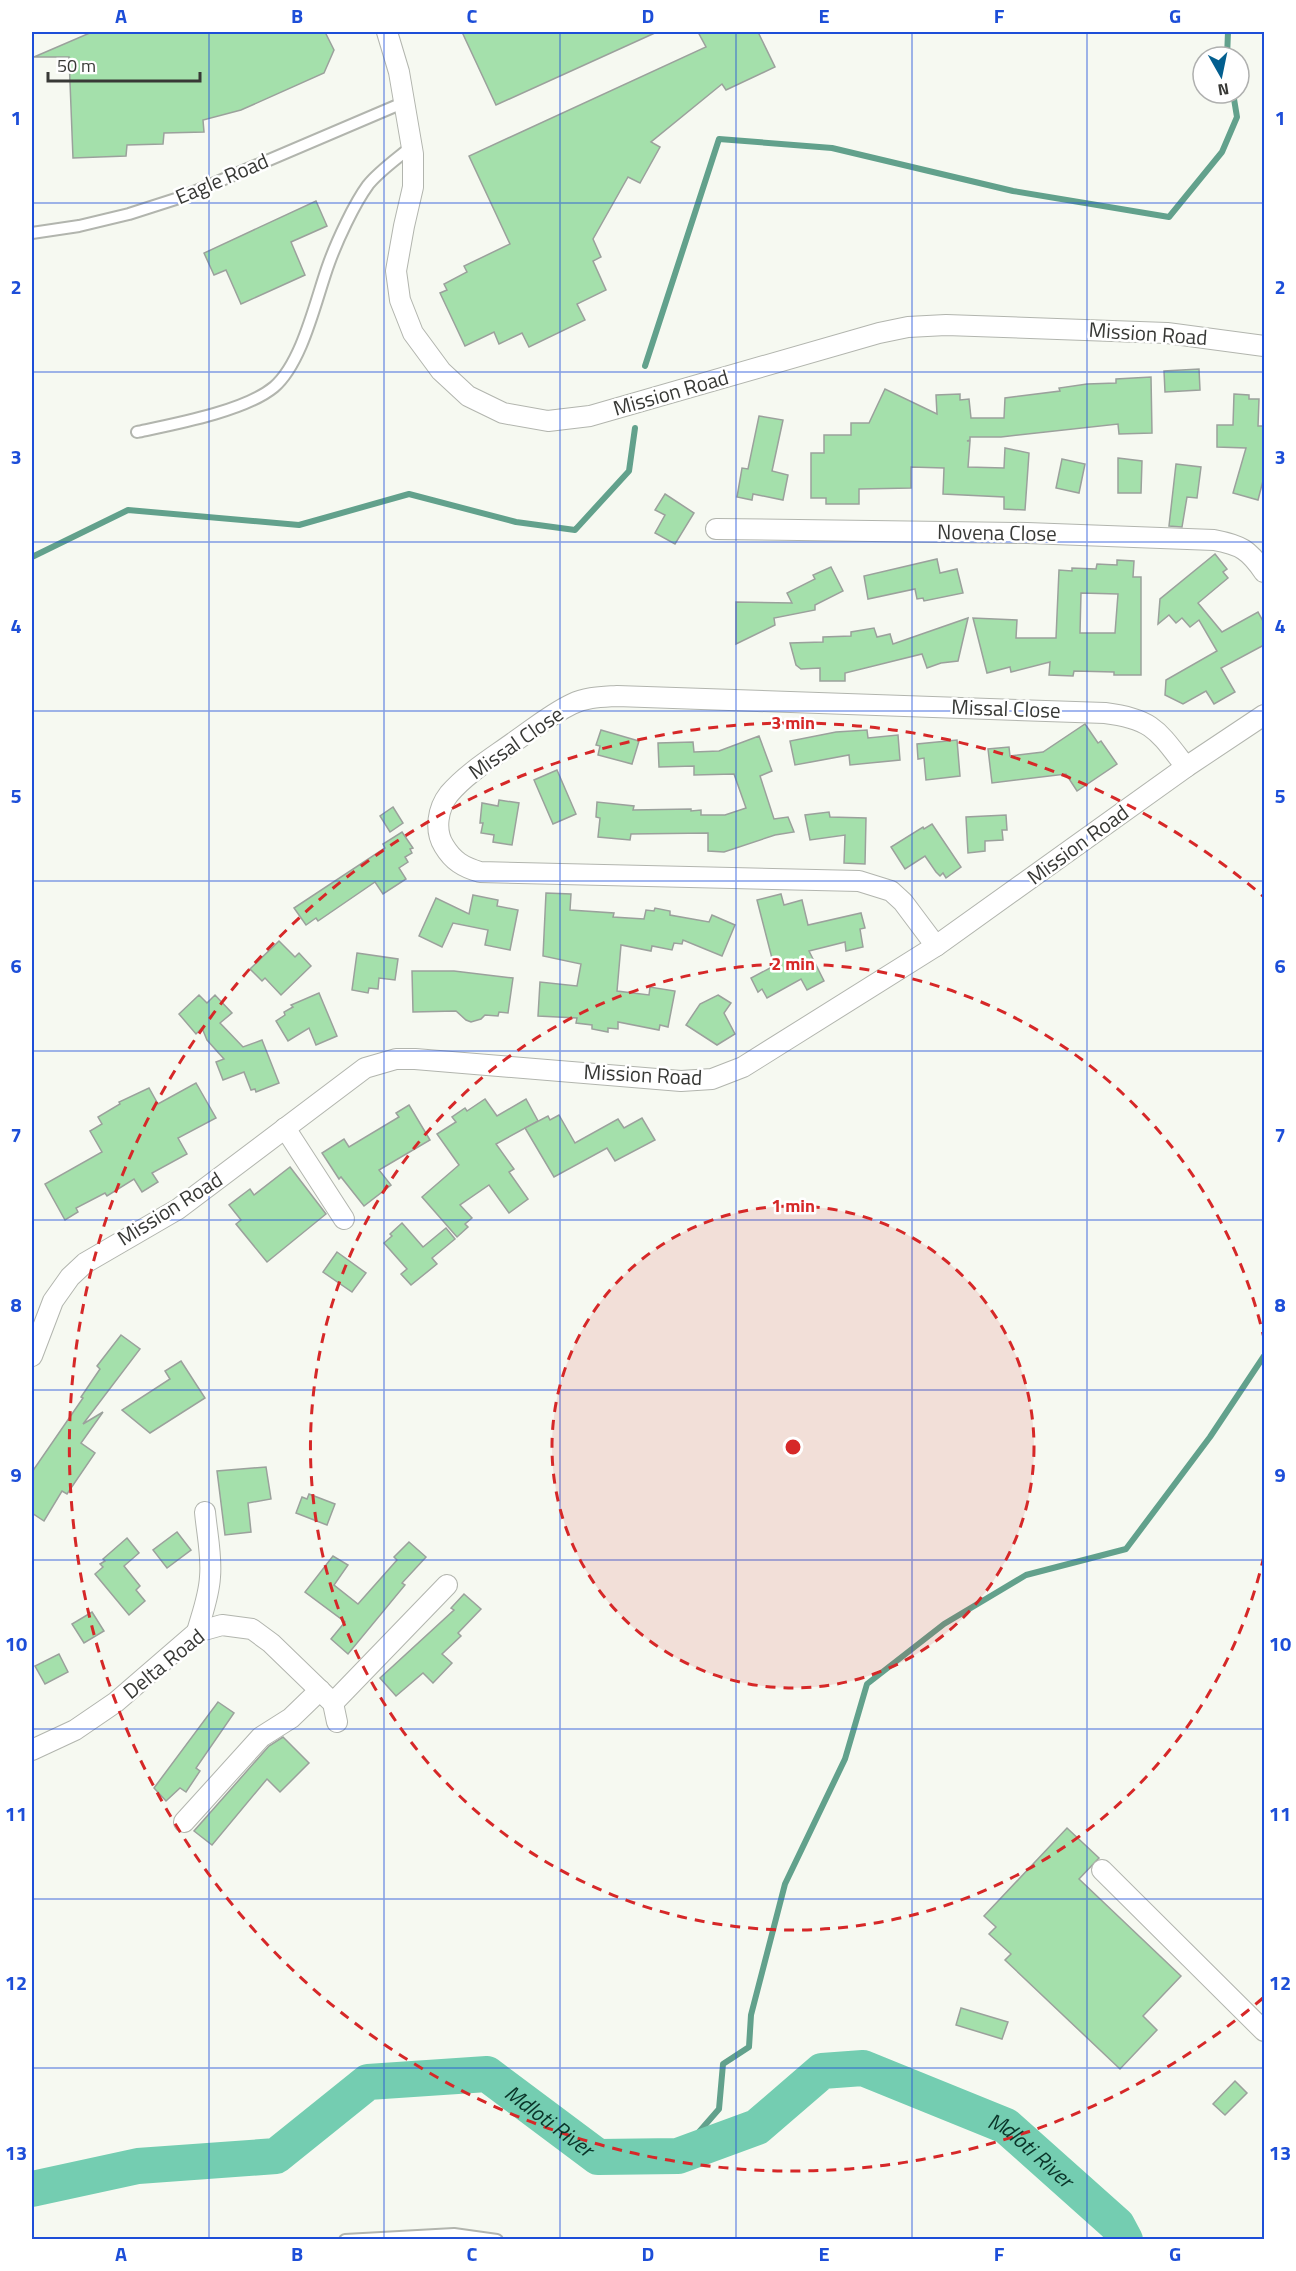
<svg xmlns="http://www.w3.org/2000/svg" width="1296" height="2271" font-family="'Titillium Web',sans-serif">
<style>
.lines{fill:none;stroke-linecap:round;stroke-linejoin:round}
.stream{stroke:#62a18c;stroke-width:6}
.river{stroke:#74cdb1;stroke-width:36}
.building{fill:#a4e0ab;stroke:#9ba19c;stroke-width:1.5;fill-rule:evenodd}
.service-casing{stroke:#b2b5ae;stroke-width:14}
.minor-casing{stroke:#b2b5ae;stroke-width:22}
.service{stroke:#fff;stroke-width:10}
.minor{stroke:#fff;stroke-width:20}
.grid{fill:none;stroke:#1d4ed8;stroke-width:1.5;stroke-opacity:0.55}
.ring{fill:none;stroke:#d62828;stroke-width:3;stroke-dasharray:10 8}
.labels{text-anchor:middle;stroke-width:5;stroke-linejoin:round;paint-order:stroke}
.street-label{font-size:21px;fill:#383936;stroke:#fff}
.water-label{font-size:22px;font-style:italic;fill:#0a3429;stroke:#fff}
.centre{fill:#d62828;stroke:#fff;stroke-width:3}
.ring-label{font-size:18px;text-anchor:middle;font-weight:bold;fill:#d62828;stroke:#fff;stroke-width:5;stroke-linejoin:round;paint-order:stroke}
.neatline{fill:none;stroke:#1d4ed8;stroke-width:2}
.grid-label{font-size:20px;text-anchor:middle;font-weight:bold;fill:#1d4ed8}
</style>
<rect width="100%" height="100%" fill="#f6f9f1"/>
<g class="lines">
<g class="stream">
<polyline points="1227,57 1228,32"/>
<polyline points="645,366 719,139 832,148 1013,191 1169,217 1222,152 1237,117 1233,93"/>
<polyline points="32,557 128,510 299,525 409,494 516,522 575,530 629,471 635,428"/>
<polyline points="678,2156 719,2109 723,2064 749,2047 751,2015 785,1884 845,1759 867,1684 944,1624 1026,1575 1126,1549 1210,1437 1264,1356"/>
</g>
<path class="river" id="s1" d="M32 2189 138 2166 276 2156 368 2082 487 2074 598 2157 678 2156 757 2127 822 2071 863 2068 1006 2126 1117 2225 1125 2240"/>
</g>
<g class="building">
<polygon points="92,32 325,32 334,50 324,73 241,110 203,120 204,132 164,133 163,144 127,145 126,156 73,158 69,57 34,57"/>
<polygon points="462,32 657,32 496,105"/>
<polygon points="698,32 758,32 775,67 726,90 722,84 651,142 660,147 640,183 628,177 593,239 601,257 593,261 606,290 577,304 585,320 529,347 522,333 499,344 494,332 465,346 440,293 447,290 444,284 467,272 464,266 510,244 469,156 706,47"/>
<polygon points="316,201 327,226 291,242 305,275 241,304 226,270 214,275 204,253"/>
<polygon points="1199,369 1200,390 1165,392 1164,371"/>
<polygon points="1151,377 1152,433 1119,434 1118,424 1001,437 970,437 970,440 967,441 970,441 968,467 1004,468 1005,448 1029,453 1025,510 1004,509 1004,497 943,494 944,468 911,467 911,488 859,489 859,504 826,504 826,498 811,498 811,453 824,453 824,435 851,435 851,423 869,423 885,389 937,414 936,395 960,394 960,400 969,399 971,418 1004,418 1005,398 1060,391 1059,388 1087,384 1116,383 1116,379"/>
<polygon points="1234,394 1249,395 1249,399 1259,399 1258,426 1264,426 1264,477 1258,500 1233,493 1246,448 1217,447 1217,425 1233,425"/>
<polygon points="759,416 783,420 772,471 788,475 783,500 753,494 752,500 737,497 742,468 748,469"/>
<polygon points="1118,458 1142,461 1141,493 1118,493"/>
<polygon points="1062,459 1085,464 1079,493 1056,488"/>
<polygon points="1176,464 1201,467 1197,498 1187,497 1182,527 1169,526"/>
<polygon points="665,494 694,513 675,544 655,533 665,515 655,510"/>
<polygon points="1215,554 1227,569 1223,572 1228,578 1198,603 1222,632 1258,612 1264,623 1264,645 1221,668 1235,692 1214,704 1206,691 1183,704 1165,695 1166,680 1217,651 1199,620 1190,627 1182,618 1176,623 1169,615 1158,624 1160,599"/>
<polygon points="937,559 940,573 957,569 963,593 924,601 923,598 917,599 915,589 868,599 864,576"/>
<path d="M1117 560 1134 561 1133 577H1141V675H1114V672L1074 671 1073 676 1049 675 1050 662 1011 672 1010 667 987 673 973 618 1017 620 1016 638H1056L1059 570 1072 571V568L1096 569 1097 564 1117 565ZM1081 593 1118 594 1115 633H1080Z"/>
<polygon points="831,567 843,591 815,605 815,610 774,618 775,625 736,644 736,602 792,603 787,593 815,579 813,575"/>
<polygon points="968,618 958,661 941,663 927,668 922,654 845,673 845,681 820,681 820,668 801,669 796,665 790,643 823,642 823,637 851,636 851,632 874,628 877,637 890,634 893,644"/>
<polygon points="1085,724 1098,743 1101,741 1117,764 1077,791 1066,774 992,783 988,749 1009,747 1010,756 1043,752"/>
<polygon points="601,730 639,741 632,764 598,755 600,746 596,745"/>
<polygon points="867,730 868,738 898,735 900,760 850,765 849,755 795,765 790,741 836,732"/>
<polygon points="759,736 772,771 760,776 774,819 788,817 794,832 775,835 724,852 708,851 708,833 631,834 630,840 598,837 600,818 596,817 597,802 634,806 633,810 691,809 691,811 701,810 701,815 725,815 746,808 734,774 694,775 694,766 659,767 658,743 693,742 694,752 719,751"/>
<polygon points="957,740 960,776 926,780 924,758 918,759 917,744"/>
<polygon points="557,770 576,814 553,824 534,780"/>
<polygon points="499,800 519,803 512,845 493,842 494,835 481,833 483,823 480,823 482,803 498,806"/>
<polygon points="393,807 403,823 390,832 380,816"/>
<polygon points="829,812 830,817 866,818 865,864 844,863 845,835 810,840 805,815"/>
<polygon points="1006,815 1007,830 1002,830 1003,840 985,841 985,851 968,853 966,817"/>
<polygon points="932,824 961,867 946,878 943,873 940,876 936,872 925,856 905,869 891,847 923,827 924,829"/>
<polygon points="402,832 413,848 410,849 412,853 405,857 408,862 399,868 406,879 383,894 375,882 318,921 316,918 306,925 294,908 385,848 383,844"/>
<polygon points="546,893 571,894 570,910 614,913 613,917 644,919 646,910 654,911 655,908 670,911 670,915 709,922 712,915 735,925 722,956 683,940 682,944 674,943 672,950 652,946 651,951 621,945 617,991 649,995 650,987 675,991 668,1027 660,1025 659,1030 618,1022 618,1029 608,1028 608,1032 592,1029 592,1025 576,1023 577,1018 538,1016 540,982 577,986 581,964 543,956"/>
<polygon points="781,894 784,905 802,900 808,925 861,913 865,928 860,929 863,947 846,951 845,942 809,951 824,981 807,990 801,979 767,998 762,989 758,992 751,978 774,966 757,900"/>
<polygon points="473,895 498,900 497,906 518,910 510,950 485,945 488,930 453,923 442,947 419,936 436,898 469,914"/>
<polygon points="279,941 295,957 299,953 311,966 281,995 265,978 262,981 250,969"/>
<polygon points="357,953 398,959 395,980 379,978 378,989 369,988 368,993 352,990"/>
<polygon points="412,971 454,971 513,978 508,1013 499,1012 498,1016 485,1015 481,1019 471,1022 466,1020 456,1011 413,1012"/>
<polygon points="319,993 337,1036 316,1045 309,1028 288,1041 276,1021 285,1015 284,1012 293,1007 291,1005"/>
<polygon points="199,995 207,1003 215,995 232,1013 220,1023 243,1047 262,1040 279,1083 256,1092 255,1089 251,1090 244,1072 223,1080 216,1062 224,1059 207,1040 202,1028 196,1034 179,1014"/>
<polygon points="718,995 731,1003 724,1013 735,1034 717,1045 686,1025 700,1004"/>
<polygon points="196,1083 216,1118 178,1138 187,1154 152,1173 158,1182 142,1192 134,1179 107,1196 105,1193 76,1208 78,1212 65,1220 45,1184 102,1152 90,1131 102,1124 98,1117 120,1104 119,1102 149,1088 158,1104"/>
<polygon points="485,1099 497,1116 526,1099 538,1121 496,1144 514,1169 509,1172 528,1199 509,1213 489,1185 460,1205 472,1218 465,1224 468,1227 457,1237 422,1197 459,1165 437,1134 456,1122 452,1117 465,1108 467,1111"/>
<polygon points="409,1105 430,1140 379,1170 391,1185 364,1206 341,1177 339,1179 322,1153 344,1139 349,1147 399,1117 396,1113"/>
<polygon points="559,1115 575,1143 618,1119 624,1128 642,1118 655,1140 615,1161 607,1148 554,1177 525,1128 548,1116 550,1120"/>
<polygon points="290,1167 326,1214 267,1262 236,1224 241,1220 229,1205 250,1189 254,1195"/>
<polygon points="402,1223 423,1247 446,1228 455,1239 432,1258 437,1264 411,1285 401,1274 407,1269 384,1243 392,1236 390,1234"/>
<polygon points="337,1252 366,1273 352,1292 323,1272"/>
<polygon points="121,1335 140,1349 83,1424 103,1412 81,1443 95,1453 67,1494 62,1491 44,1521 32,1513 32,1472 83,1398 81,1397 100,1369 97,1366"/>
<polygon points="181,1361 205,1398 150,1433 122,1410 170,1379 165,1371"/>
<polygon points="266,1467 271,1499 248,1503 251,1532 225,1535 217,1471"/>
<polygon points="309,1494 335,1504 327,1525 296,1513 302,1497 307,1499"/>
<polygon points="177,1532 191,1550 167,1568 153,1550"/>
<polygon points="127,1538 139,1553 124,1566 140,1586 136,1590 145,1601 129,1615 95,1574 103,1567 100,1564 105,1561 103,1559"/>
<polygon points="409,1542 426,1557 402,1583 405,1585 348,1654 331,1639 345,1622 305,1592 333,1556 348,1565 334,1585 358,1604 397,1560 394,1557"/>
<polygon points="464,1594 481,1609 458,1633 461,1636 442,1654 452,1663 433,1683 423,1673 396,1696 380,1678 454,1610 451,1608"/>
<polygon points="92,1612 104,1631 84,1643 72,1624"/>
<polygon points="59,1654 68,1672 45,1684 35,1666"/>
<polygon points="218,1702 234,1713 196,1768 200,1771 186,1792 180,1788 166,1801 154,1788"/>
<polygon points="283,1737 309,1763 280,1792 267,1779 212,1845 194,1831 269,1746"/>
<polygon points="1067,1828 1099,1858 1079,1879 1181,1976 1143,2016 1157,2030 1120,2069 1005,1960 1011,1954 989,1934 996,1927 984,1916"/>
<polygon points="961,2008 1008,2022 1002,2039 956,2025"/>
<polygon points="1235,2081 1247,2093 1225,2115 1213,2104"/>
</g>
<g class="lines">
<defs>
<g id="service">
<polyline points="32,233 79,226 129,214 182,197 405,102"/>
<path d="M137 432C175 424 245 411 274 387 303 362 316 298 329 263 337 241 354 204 368 185 379 171 398 158 412 146"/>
<polyline points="345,2240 454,2234 497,2240"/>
</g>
<g id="minor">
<polyline points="387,32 399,72 413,154 413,187 404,226 396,271 400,300 413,333 441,371 468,396 503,413 548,421 590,416 879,333 908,327 946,325 1167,333 1264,346"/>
<path d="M716 529 1027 533 1214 540C1241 545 1249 550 1264 572"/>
<path d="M936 946 903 902 891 891 859 881 480 872C463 867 453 861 444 846 434 830 438 808 449 794 467 773 492 758 514 742 533 729 551 714 572 704 586 697 602 697 617 696L1105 713C1153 719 1158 731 1186 767"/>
<polyline points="285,1128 344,1219"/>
<polyline points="32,1356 53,1301 70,1277 85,1263 178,1209 365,1068 396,1059 415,1059 681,1081 712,1079 743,1067 936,946 1186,767 1264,715"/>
<path d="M197 1632C202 1614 209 1596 210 1577 212 1556 207 1534 205 1512"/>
<polyline points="333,1703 447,1585"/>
<polyline points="32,1750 75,1730 116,1702 197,1632 222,1625 252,1629 271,1643 333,1703 337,1722"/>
<polyline points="184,1822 261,1737 291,1718 320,1690"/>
<polyline points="1102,1870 1264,2031"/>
</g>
</defs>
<use href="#service" class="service-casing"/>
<use href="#minor" class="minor-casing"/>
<use href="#service" class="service"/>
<use href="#minor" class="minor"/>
</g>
<path class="grid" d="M209 32V2240M384 32V2240M560 32V2240M736 32V2240M912 32V2240M1087 32V2240M32 203H1264M32 372H1264M32 542H1264M32 711H1264M32 881H1264M32 1051H1264M32 1220H1264M32 1390H1264M32 1560H1264M32 1729H1264M32 1899H1264M32 2068H1264"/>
<circle cx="793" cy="1447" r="241" fill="#d62828" fill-opacity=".12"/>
<g class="ring">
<circle cx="793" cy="1447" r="241"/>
<path d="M1264 1556A483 483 0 1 1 1264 1338"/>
<path d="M1263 1998A724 724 0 1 1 1263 896"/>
</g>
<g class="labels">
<g class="street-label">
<text transform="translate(222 179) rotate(-23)" y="7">Eagle Road</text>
<text transform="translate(1148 334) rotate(4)" y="7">Mission Road</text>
<text transform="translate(671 393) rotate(-16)" y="7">Mission Road</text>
<text transform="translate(997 533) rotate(1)" y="7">Novena Close</text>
<text transform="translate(1006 709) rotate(2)" y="7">Missal Close</text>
<text transform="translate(516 743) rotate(-35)" y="7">Missal Close</text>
<text transform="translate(1078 845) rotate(-36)" y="7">Mission Road</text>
<text transform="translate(643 1075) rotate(3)" y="7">Mission Road</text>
<text transform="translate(170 1209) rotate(-32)" y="7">Mission Road</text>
<text transform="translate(164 1664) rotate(-39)" y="7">Delta Road</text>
</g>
<g class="water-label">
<text dy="8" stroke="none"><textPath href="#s1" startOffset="562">Mdloti River</textPath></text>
<text dy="8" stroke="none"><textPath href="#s1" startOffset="1102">Mdloti River</textPath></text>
</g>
</g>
<circle cx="793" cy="1447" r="9" class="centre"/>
<g class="ring-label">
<text x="793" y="729">3 min</text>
<text x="793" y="970">2 min</text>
<text x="793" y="1212">1 min</text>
</g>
<rect width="1296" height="2271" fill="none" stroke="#ffffff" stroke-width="66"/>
<g transform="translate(1221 75) rotate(171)"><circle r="28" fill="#ffffff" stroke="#afb0af" stroke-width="1.5"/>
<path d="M0-4.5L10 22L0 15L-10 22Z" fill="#035f8f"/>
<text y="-9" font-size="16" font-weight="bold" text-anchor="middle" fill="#383936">N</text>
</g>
<path d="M48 72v9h152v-9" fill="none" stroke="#383936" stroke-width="3"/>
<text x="57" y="72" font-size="18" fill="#383936" stroke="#ffffff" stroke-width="4.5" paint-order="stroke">50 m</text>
<rect x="33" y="33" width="1230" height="2205" class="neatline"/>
<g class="grid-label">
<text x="121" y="23">A</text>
<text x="297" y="23">B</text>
<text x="472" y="23">C</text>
<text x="648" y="23">D</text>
<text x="824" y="23">E</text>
<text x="999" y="23">F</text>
<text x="1175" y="23">G</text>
<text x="16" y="125">1</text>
<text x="1280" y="125">1</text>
<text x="16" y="294">2</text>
<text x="1280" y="294">2</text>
<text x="16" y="464">3</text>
<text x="1280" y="464">3</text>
<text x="16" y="633">4</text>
<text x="1280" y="633">4</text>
<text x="16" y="803">5</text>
<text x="1280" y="803">5</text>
<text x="16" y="973">6</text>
<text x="1280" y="973">6</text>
<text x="16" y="1142">7</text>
<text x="1280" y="1142">7</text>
<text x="16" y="1312">8</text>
<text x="1280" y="1312">8</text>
<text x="16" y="1482">9</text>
<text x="1280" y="1482">9</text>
<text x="16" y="1651">10</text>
<text x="1280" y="1651">10</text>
<text x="16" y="1821">11</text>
<text x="1280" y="1821">11</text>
<text x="16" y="1990">12</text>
<text x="1280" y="1990">12</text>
<text x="16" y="2160">13</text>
<text x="1280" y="2160">13</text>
<text x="121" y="2261">A</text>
<text x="297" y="2261">B</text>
<text x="472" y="2261">C</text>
<text x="648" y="2261">D</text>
<text x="824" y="2261">E</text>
<text x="999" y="2261">F</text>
<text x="1175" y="2261">G</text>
</g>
</svg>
